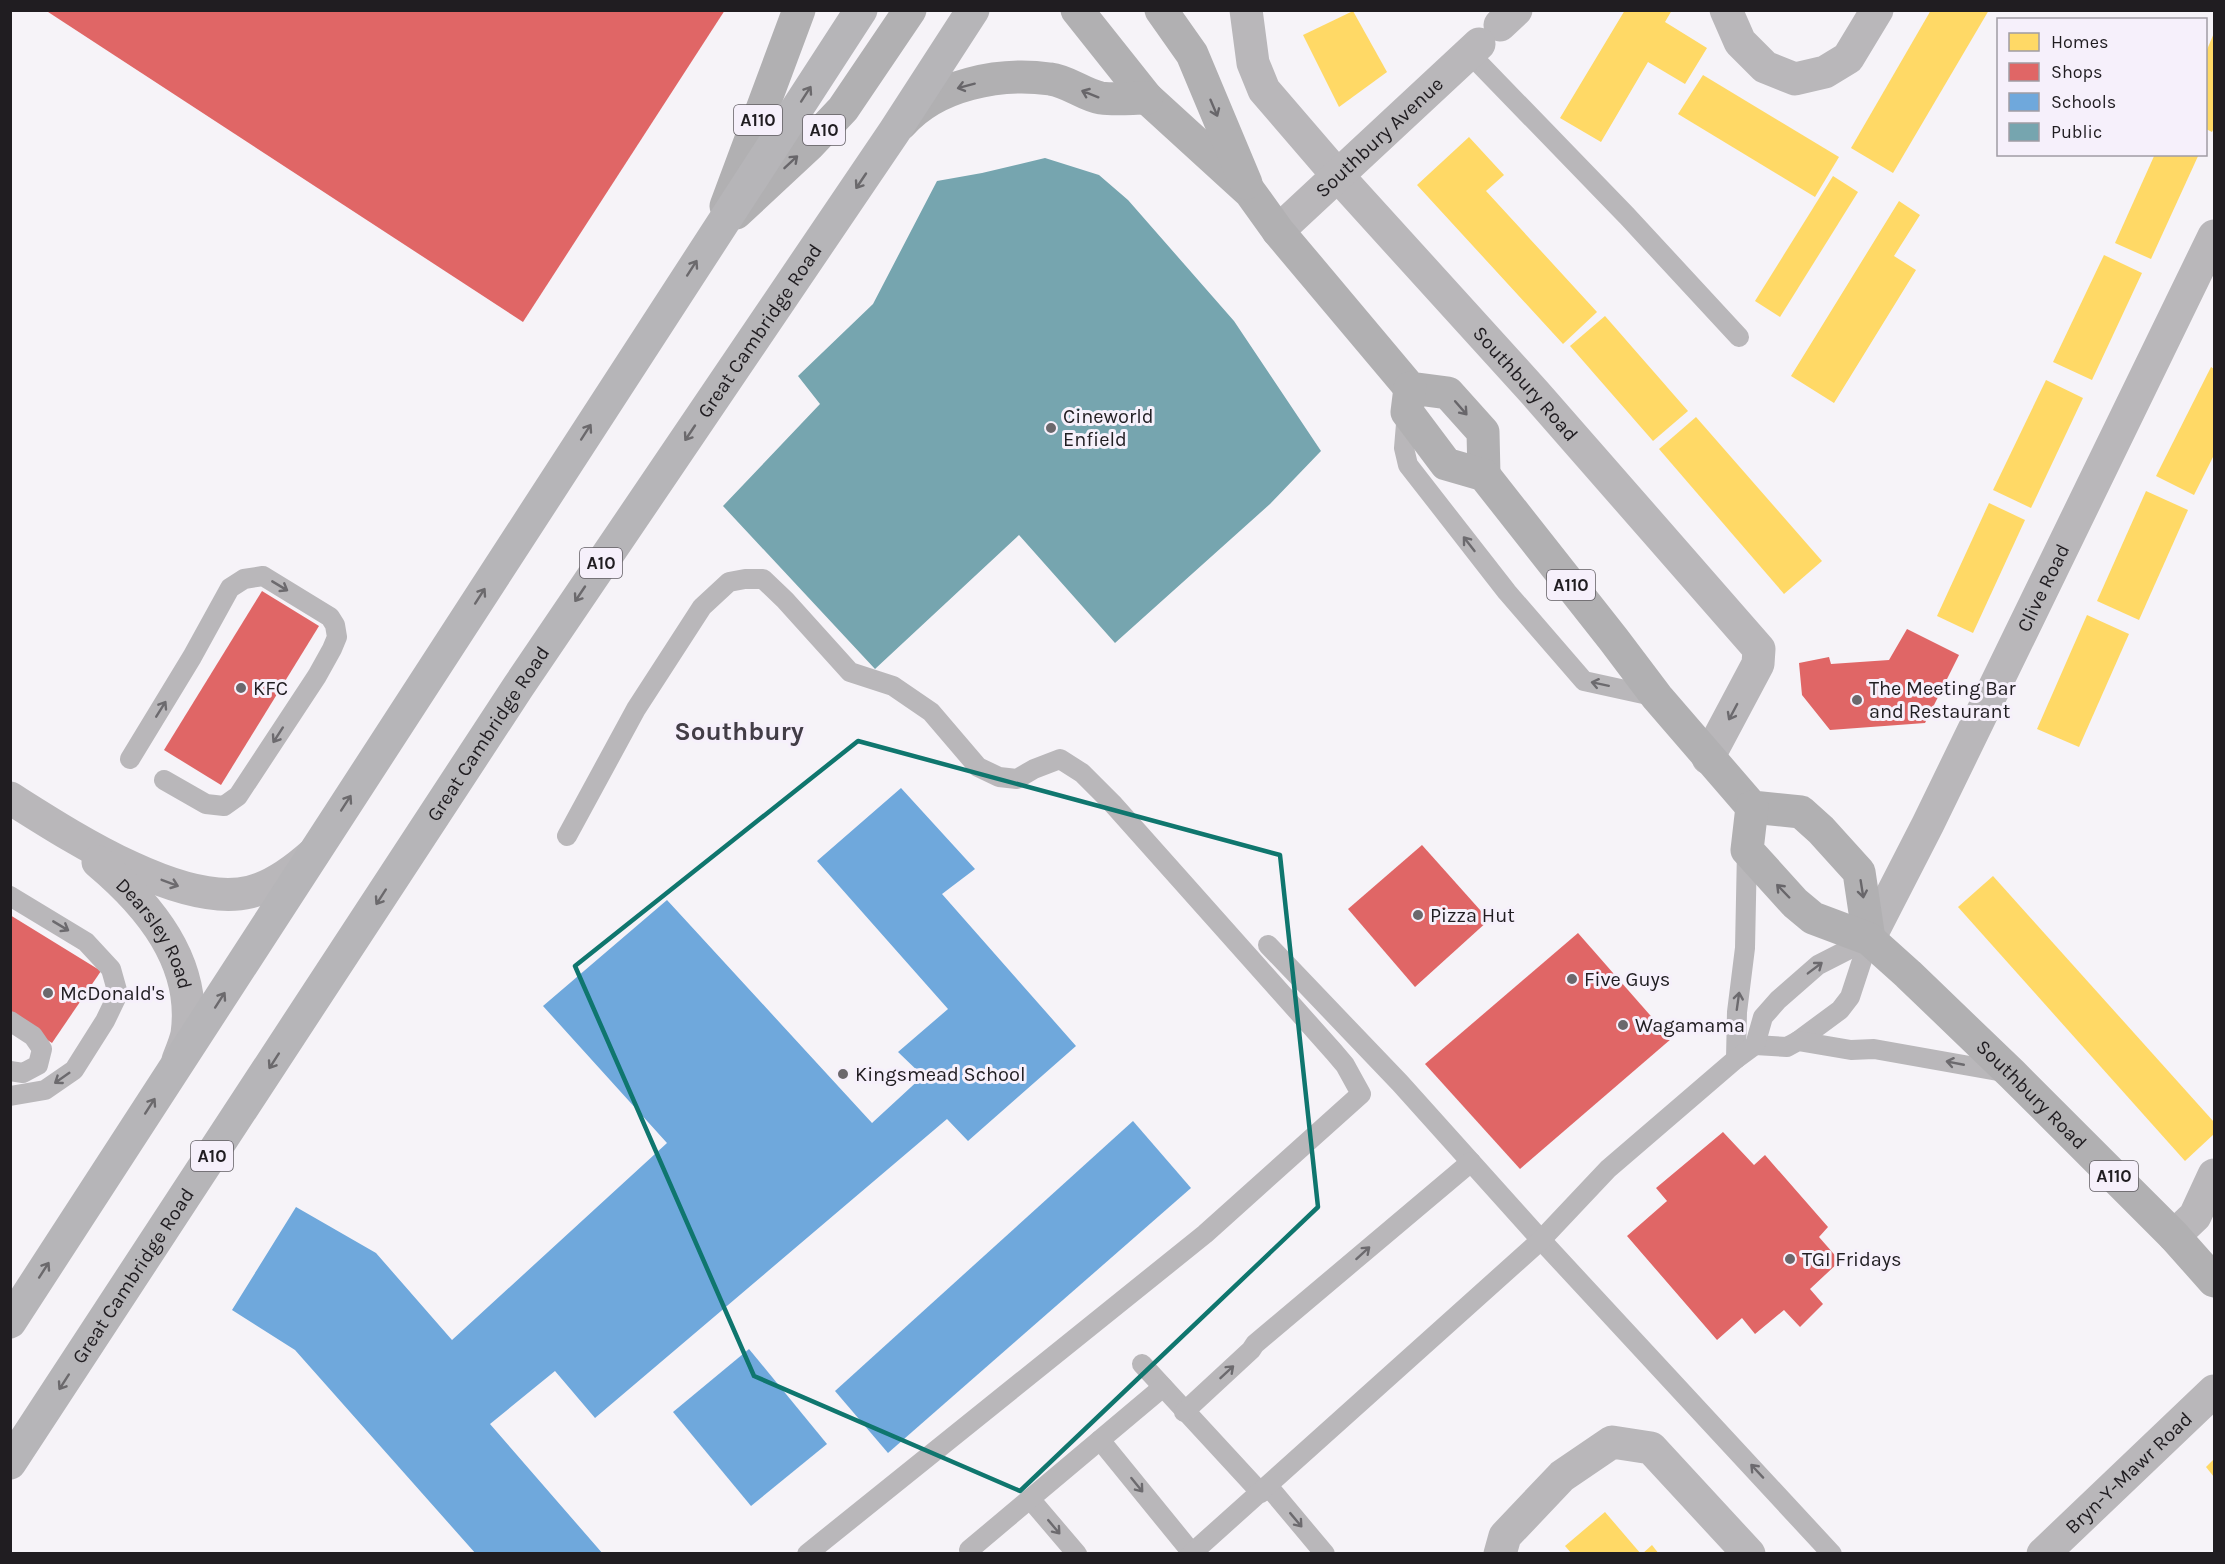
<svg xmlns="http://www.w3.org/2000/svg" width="2225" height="1564" font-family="Karla,sans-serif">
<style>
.homes{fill:#ffd966}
.shops{fill:#e06666}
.schools{fill:#6fa8dc}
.public{fill:#76a5af}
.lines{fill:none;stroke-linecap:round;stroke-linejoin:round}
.lane{stroke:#b9b7ba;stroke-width:20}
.street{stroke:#b9b7ba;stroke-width:33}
.primary{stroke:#b1b0b2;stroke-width:33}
.highway{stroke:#b6b5b8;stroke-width:33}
.oneway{stroke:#68666a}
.oneway2{stroke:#6b696c}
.oneway3{stroke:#6c6a6e}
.marked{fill:none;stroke:#0f766e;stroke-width:4.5;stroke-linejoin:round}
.poi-dot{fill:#6b686c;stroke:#f6f0fb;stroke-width:2}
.labels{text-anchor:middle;stroke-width:6;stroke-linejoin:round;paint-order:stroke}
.shield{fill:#f6f0fb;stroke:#605c62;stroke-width:1.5}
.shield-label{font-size:18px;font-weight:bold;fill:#201d21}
.street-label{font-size:20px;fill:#201d21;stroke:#f6f0fb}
.poi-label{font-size:20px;fill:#201d21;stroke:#f6f0fb;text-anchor:start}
.district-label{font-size:26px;font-weight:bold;fill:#423d46;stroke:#f6f0fb}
</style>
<rect width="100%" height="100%" fill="#f6f3f8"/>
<g class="homes">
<polygon points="1625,10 1672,10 1665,22 1707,48 1685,84 1648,62 1601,142 1560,118"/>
<polygon points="1931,10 1989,10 1893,173 1851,148"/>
<polygon points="1353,11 1387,72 1339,107 1303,35"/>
<polygon points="2214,33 2214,128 2212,132 2206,129 2206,52"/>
<polygon points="1703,75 1839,157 1815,197 1678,114"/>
<polygon points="1469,137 1504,175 1486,191 1597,312 1563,344 1417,185"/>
<polygon points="2155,154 2199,154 2151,259 2115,243"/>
<polygon points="1833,176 1858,192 1780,317 1755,301"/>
<polygon points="1899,201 1920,215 1894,256 1916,270 1834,403 1791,376"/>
<polygon points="2104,255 2142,273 2092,380 2053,362"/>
<polygon points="1605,316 1688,411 1653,441 1570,346"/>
<polygon points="2211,367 2214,369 2214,455 2194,495 2156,476"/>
<polygon points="2046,380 2083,398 2031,508 1993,490"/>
<polygon points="1696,417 1822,561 1784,594 1659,449"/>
<polygon points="2146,491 2188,510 2139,620 2097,601"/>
<polygon points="1989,503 2025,520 1973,633 1937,616"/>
<polygon points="2087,615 2129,634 2079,747 2037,729"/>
<polygon points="1993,876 2214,1122 2214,1134 2185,1161 1958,907"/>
<polygon points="2214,1459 2214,1477 2206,1467"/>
<polygon points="1605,1512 1641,1554 1572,1554 1565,1546"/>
<polygon points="1652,1545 1659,1554 1642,1554"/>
</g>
<g class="shops">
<polygon points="45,10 725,10 523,322"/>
<polygon points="262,591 319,626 221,785 164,750"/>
<polygon points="1907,629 1959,655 1925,723 1830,730 1802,695 1799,663 1829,657 1831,664 1889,660"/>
<polygon points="1422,845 1489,920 1415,987 1348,909"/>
<polygon points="10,915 101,971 52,1043 10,1016"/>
<polygon points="1578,933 1671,1039 1520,1169 1425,1064"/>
<polygon points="1723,1132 1754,1165 1765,1155 1828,1227 1819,1237 1840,1261 1810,1289 1823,1304 1800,1327 1784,1310 1755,1334 1742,1318 1717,1340 1627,1236 1667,1201 1656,1188"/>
</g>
<g class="schools">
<polygon points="901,788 975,869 942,894 1076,1046 968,1141 947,1119 595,1418 555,1371 490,1424 603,1554 476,1554 295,1350 232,1310 296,1207 376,1253 452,1340 667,1143 543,1006 667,900 872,1123 923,1076 898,1052 948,1009 817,861"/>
<polygon points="1133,1121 1191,1188 888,1453 835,1391"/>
<polygon points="749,1349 827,1444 751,1506 673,1412"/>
</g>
<polygon class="public" points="1045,158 1099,175 1128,200 1234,321 1321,451 1270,504 1115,643 1019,535 875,669 723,506 820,404 798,376 873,304 937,181 982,173"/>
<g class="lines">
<g class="lane">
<polyline points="1470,54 1627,216 1739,337"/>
<polyline points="1407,412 1404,448 1408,465 1507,592 1584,681 1657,697"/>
<polyline points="130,759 192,657 230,588 244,579 263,576 330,617 335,625 337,637 332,649 317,676 238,796 224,806 206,804 164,780"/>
<polyline points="567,836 636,709 702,607 729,582 745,579 763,579 785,600 850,672 893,686 931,712 978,767 999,777 1017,779 1034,769 1060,759 1082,773 1112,803 1334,1052 1345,1065 1361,1094 1205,1234 807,1554"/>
<polyline points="10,896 86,942 111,969 118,994 105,1021 74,1070 45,1090 10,1096"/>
<polyline points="1268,945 1400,1083 1541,1240 1832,1554"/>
<polyline points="10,1021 33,1036 42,1049 38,1065 23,1073 10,1071"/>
<polyline points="1798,1041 1840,1010 1850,997 1869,939"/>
<polyline points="1755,1045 1787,1047 1798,1041 1851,1050 1874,1049 2009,1073"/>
<polyline points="1736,1059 1737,1012 1745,948 1747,850"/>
<polyline points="1142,1364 1261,1493"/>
<polyline points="1184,1412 1251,1350 1255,1344 1471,1162"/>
<polyline points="1100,1440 1192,1553"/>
<polyline points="1268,1486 1325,1554"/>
<polyline points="1031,1500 1077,1554"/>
<polyline points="972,1554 969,1550 1163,1387"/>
<polyline points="1191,1554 1541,1240 1608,1169 1736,1059 1755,1045 1763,1017 1778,1000 1818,965 1869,939"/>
</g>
<g class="street">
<path id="s1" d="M1246 10 1253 63 1264 90 1338 176 1535 393 1759 649 1758 664 1708 758"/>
<polyline points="1726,10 1740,42 1765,67 1795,79 1825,72 1848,58 1877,10"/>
<polyline points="1500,25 1516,10"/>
<path id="s2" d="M1278 231 1479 44"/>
<path d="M10 798C67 834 181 909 250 892 274 886 295 870 313 854"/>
<path id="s3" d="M98 862C149 905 197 962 187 1034 185 1043 181 1052 178 1060"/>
<path id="s4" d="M1869 939 1928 824 2214 236"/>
<polyline points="2174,1236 2195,1216 2214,1175"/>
<polyline points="1500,1554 1505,1536 1562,1476 1612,1442 1651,1448 1749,1554"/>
<path id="s5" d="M2043 1554 2214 1391"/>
</g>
<g class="primary">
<polyline points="1077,10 1147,98 1250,192 1278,231 1410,388 1448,393 1483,432 1484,475"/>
<polyline points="1161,10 1192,54 1246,183"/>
<path d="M901 124C936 84 1000 72 1050 79 1068 81 1084 95 1101 98 1116 100 1133 98 1147 98"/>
<polyline points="726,206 799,10"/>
<polyline points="736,213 809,145 843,109 910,10"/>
<polyline points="1410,388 1407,412 1446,464 1484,475 1614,640 1657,697 1752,807 1801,812 1821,830 1859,872 1869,939"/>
<path id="s6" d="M1752 807 1747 850 1795 903 1813 918 1869 939 1908 974 2012 1074 2174 1236 2214 1281"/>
</g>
<g class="highway">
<polyline points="10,1322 861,10"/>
<path id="s7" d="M10 1463 518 687 894 132 973 10"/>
</g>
</g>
<defs><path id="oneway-shaft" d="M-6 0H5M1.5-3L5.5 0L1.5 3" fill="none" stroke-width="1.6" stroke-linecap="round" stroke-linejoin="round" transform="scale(1.5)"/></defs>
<g class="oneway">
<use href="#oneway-shaft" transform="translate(966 86) rotate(165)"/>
<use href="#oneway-shaft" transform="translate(1090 94) rotate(-158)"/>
<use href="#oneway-shaft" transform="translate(1214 108) rotate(67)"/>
<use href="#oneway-shaft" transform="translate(791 162) rotate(-43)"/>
<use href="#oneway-shaft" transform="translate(1461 408) rotate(49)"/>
<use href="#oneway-shaft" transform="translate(1862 889) rotate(81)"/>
<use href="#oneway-shaft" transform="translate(1783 891) rotate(-134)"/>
</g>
<g class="oneway2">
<use href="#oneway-shaft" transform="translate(806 94) rotate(-57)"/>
<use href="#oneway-shaft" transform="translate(861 181) rotate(124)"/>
<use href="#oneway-shaft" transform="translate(692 268) rotate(-57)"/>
<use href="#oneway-shaft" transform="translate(586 432) rotate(-57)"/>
<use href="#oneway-shaft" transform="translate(690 433) rotate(124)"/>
<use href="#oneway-shaft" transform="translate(580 594) rotate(124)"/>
<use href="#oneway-shaft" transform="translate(480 596) rotate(-57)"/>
<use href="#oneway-shaft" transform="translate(346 803) rotate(-57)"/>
<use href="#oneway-shaft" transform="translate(381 897) rotate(123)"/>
<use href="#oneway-shaft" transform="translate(220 1000) rotate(-57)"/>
<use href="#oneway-shaft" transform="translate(274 1061) rotate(123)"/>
<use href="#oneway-shaft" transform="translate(150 1106) rotate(-57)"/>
<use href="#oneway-shaft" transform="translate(44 1270) rotate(-57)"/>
<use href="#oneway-shaft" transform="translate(64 1382) rotate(123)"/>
</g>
<g class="oneway3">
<use href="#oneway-shaft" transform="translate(1469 544) rotate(-128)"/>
<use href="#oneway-shaft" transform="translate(280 586) rotate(31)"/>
<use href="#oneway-shaft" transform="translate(1600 684) rotate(-168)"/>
<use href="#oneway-shaft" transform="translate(161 709) rotate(-58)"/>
<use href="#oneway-shaft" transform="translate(1733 712) rotate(118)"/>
<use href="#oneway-shaft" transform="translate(278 735) rotate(123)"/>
<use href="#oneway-shaft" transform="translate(170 883) rotate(21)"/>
<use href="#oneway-shaft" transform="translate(61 926) rotate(31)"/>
<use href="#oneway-shaft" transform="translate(1815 968) rotate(-37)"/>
<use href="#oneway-shaft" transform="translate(1738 1001) rotate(-82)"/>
<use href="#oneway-shaft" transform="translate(1955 1063) rotate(-169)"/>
<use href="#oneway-shaft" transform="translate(62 1078) rotate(145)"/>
<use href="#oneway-shaft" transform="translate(1363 1253) rotate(-42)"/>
<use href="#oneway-shaft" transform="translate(1227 1372) rotate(-43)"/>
<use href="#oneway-shaft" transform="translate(1757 1471) rotate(-133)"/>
<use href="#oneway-shaft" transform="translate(1137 1485) rotate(51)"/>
<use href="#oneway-shaft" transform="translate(1296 1520) rotate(50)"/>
<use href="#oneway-shaft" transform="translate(1054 1527) rotate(50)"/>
</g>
<path class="marked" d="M858 741 1280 855 1318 1207 1020 1491 754 1376 575 966Z"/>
<g class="poi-dot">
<circle cx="1051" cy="428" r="6"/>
<circle cx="241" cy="688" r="6"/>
<circle cx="1857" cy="700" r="6"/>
<circle cx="1418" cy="915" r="6"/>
<circle cx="1572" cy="979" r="6"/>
<circle cx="48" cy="993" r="6"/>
<circle cx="1623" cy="1025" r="6"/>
<circle cx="843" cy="1074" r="6"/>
<circle cx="1790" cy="1259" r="6"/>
</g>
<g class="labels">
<g class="shield">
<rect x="734" y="105" width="48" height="30" rx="4.5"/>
<rect x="803" y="115" width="42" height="30" rx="4.5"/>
<rect x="580" y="548" width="42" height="30" rx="4.5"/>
<rect x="1547" y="570" width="48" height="30" rx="4.5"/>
<rect x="191" y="1141" width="42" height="30" rx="4.5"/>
<rect x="2090" y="1161" width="48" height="30" rx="4.5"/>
</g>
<g class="shield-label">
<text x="758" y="126">A110</text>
<text x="824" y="136">A10</text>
<text x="601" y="569">A10</text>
<text x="1571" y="591">A110</text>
<text x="212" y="1162">A10</text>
<text x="2114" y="1182">A110</text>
</g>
<g class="street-label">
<text dy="7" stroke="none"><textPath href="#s2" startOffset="138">Southbury Avenue</textPath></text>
<text dy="7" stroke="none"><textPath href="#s7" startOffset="1358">Great Cambridge Road</textPath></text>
<text dy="7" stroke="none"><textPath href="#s1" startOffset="476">Southbury Road</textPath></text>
<text dy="7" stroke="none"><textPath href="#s4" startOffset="392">Clive Road</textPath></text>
<text dy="7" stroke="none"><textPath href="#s7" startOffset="872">Great Cambridge Road</textPath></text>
<text dy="7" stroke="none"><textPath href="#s3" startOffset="93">Dearsley Road</textPath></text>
<text dy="7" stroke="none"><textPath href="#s6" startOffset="423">Southbury Road</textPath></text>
<text dy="7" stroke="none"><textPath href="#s7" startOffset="224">Great Cambridge Road</textPath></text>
<text dy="7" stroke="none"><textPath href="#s5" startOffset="118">Bryn-Y-Mawr Road</textPath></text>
</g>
<g class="poi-label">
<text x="1063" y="423">Cineworld<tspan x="1063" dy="23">Enfield</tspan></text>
<text x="253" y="695">KFC</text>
<text x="1869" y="695">The Meeting Bar<tspan x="1869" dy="23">and Restaurant</tspan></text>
<text x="1430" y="922">Pizza Hut</text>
<text x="1584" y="986">Five Guys</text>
<text x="60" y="1000">McDonald's</text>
<text x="1635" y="1032">Wagamama</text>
<text x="855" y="1081">Kingsmead School</text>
<text x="1802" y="1266">TGI Fridays</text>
</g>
<g class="district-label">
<text x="739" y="740">Southbury</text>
</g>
</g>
<rect width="2225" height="1564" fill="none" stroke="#201d21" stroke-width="24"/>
<rect x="1997" y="18" width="210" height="138" fill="#f6f0fb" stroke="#a09ca4" stroke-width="1.5"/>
<rect x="2009" y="33" width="30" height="18" fill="#ffd966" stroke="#a09ca4" stroke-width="1.5"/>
<text x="2051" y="48" font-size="18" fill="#201d21">Homes</text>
<rect x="2009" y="63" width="30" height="18" fill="#e06666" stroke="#a09ca4" stroke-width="1.5"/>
<text x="2051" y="78" font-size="18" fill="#201d21">Shops</text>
<rect x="2009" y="93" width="30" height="18" fill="#6fa8dc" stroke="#a09ca4" stroke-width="1.5"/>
<text x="2051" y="108" font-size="18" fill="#201d21">Schools</text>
<rect x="2009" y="123" width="30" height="18" fill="#76a5af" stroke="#a09ca4" stroke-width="1.5"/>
<text x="2051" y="138" font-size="18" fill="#201d21">Public</text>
</svg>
